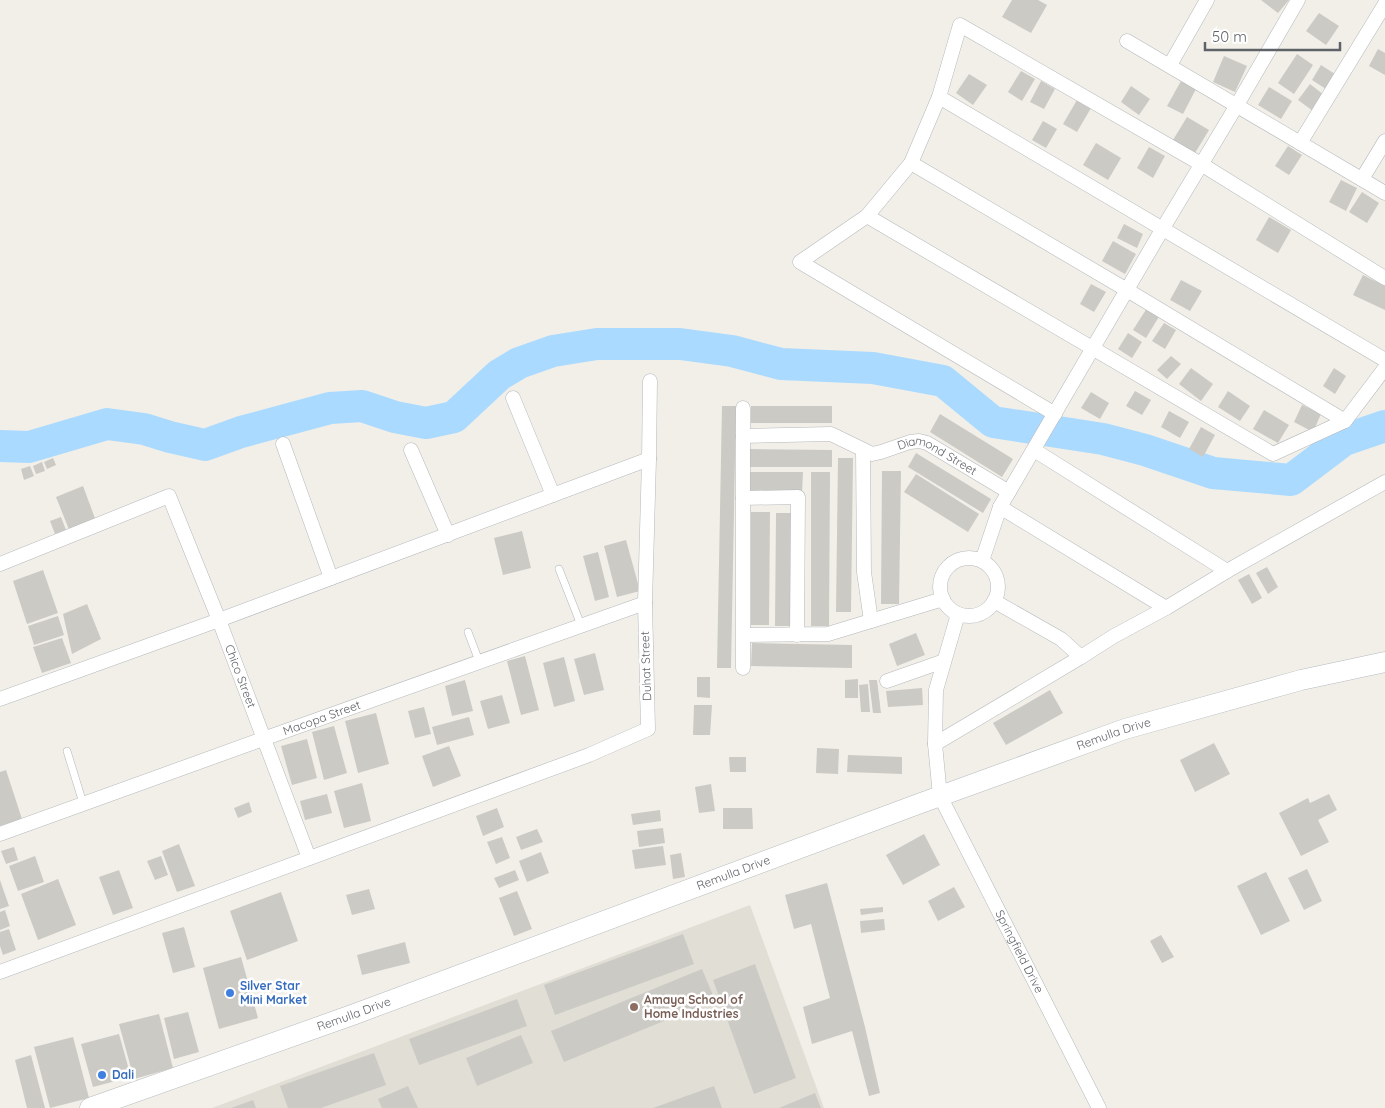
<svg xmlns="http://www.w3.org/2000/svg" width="1385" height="1108" font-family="Quicksand,sans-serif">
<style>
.education{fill:#e1ded6}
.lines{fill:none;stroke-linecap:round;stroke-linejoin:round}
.river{stroke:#aadaff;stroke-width:32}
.building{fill:#cccac5}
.service-casing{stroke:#b5b8bc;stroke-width:8}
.minor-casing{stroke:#b5b8bc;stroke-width:15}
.secondary-casing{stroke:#b6babf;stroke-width:21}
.service{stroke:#fff;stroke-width:7}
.minor{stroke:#fff;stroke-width:14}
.secondary{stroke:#fff;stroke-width:20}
.shop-dot{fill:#3f7fe0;stroke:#fff;stroke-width:2}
.education-dot{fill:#8d6e63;stroke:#fff;stroke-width:2}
.labels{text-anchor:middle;stroke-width:5;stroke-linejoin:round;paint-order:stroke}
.street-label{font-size:12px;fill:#5f6368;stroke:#fff}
.shop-label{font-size:12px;font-weight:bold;fill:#366cbe;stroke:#fff;text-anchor:start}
.education-label{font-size:12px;font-weight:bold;fill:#785e54;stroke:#fff;text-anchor:start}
</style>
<rect width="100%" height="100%" fill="#f1efe8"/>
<polygon class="education" points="750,905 824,1108 212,1108"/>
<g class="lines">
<polyline class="river" points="0,446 29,447 107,424 144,429 170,437 205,445 241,432 330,408 362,406 395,417 426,423 454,417 499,375 519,363 553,351 597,344 680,344 732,351 781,364 873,368 943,381 993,422 1103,439 1145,450 1213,473 1291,480 1344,440 1385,426"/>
</g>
<g class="building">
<polygon points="1012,0 1038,0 1047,5 1031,33 1002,17"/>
<polygon points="1261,0 1289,0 1278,13"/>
<polygon points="1319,13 1339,26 1326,45 1306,31"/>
<polygon points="1378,49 1385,53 1385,75 1369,66"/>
<polygon points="1297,54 1313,65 1294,94 1278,83"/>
<polygon points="1224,56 1247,66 1235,92 1213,82"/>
<polygon points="1321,65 1338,76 1329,91 1312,80"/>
<polygon points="1021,71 1035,79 1022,101 1008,92"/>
<polygon points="969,74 987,85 973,105 956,93"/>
<polygon points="1041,81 1055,89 1044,109 1030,102"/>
<polygon points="1181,81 1196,89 1183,114 1167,106"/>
<polygon points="1310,84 1324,95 1313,111 1298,100"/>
<polygon points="1131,86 1150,99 1139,115 1121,102"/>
<polygon points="1269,87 1292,101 1281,119 1258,105"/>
<polygon points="1077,100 1091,108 1077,132 1063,124"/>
<polygon points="1187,117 1209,130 1195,153 1173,140"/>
<polygon points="1043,121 1057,129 1046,148 1032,140"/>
<polygon points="1096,143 1121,158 1108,180 1083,165"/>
<polygon points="1288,146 1302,155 1289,175 1275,166"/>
<polygon points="1149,147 1165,156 1153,178 1137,168"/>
<polygon points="1341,180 1357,188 1346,211 1329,202"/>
<polygon points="1362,192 1379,203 1367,223 1349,212"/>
<polygon points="1269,217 1291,230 1278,253 1256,240"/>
<polygon points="1124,224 1143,234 1137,248 1117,238"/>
<polygon points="1113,241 1136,254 1125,274 1102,261"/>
<polygon points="1363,275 1385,286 1385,310 1353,295"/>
<polygon points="1181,280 1202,291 1190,311 1170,300"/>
<polygon points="1091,284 1106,292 1094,312 1080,304"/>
<polygon points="1147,308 1160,315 1146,338 1133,330"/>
<polygon points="1164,323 1176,330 1165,349 1152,341"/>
<polygon points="1128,333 1142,342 1132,358 1118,349"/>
<polygon points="1171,356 1181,364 1167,379 1157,370"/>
<polygon points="1191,368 1213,384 1201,401 1179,384"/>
<polygon points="1334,368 1346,376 1335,394 1323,386"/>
<polygon points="1135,391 1151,400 1142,415 1126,406"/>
<polygon points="1228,391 1250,406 1240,421 1218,407"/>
<polygon points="1091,392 1109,403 1100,419 1081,408"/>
<polygon points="1302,405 1321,414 1313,432 1294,422"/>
<polygon points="722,406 736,406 731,668 717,668"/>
<rect x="751" y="406" width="81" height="17"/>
<polygon points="1264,410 1289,425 1278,443 1253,429"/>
<polygon points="1169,411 1189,422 1180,438 1161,427"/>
<polygon points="940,414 1013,459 1002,477 930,432"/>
<polygon points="1201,427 1215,435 1203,457 1189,449"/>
<polygon points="748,449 832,450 832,467 747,467"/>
<polygon points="916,453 991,499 983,513 908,467"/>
<polygon points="53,458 56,465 47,469 44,462"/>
<polygon points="838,458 853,458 851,612 836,612"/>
<polygon points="42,462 45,471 36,474 33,466"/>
<polygon points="30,466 34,476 24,480 21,469"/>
<polygon points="882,471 901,471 899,604 881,604"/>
<polygon points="746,472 803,472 802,493 746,493"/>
<polygon points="811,472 830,472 829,626 811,626"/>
<polygon points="916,474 979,514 968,532 904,492"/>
<polygon points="83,486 96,521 70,532 56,497"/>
<polygon points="751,512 770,512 769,625 751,625"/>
<polygon points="776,513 793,513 792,626 775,626"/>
<polygon points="61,517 66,530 55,534 50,521"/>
<polygon points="522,531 531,568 503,575 494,538"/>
<polygon points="626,540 640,591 617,597 604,546"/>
<polygon points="598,552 609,597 595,601 583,556"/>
<polygon points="1267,567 1278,587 1268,594 1256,573"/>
<polygon points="43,570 58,613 27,624 13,581"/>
<polygon points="1249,574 1262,598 1252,604 1238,580"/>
<polygon points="87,604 101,639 72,654 63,614"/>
<polygon points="58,616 64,635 34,645 28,626"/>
<polygon points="916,633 925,655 897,666 889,644"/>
<polygon points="62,638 71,663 42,673 33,647"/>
<polygon points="752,643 852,645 852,668 751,666"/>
<polygon points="595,653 604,690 584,695 574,659"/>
<polygon points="525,656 539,710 521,715 507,661"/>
<polygon points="564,657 575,701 554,707 543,663"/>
<polygon points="697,677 710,677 710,698 697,697"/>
<polygon points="858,679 858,698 845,698 845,680"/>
<polygon points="465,680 473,711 452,716 445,686"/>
<polygon points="869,680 877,680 881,713 873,713"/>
<polygon points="868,684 870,712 861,712 859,685"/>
<polygon points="922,688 923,705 888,707 886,691"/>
<polygon points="1050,690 1063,713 1006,745 993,723"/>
<polygon points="502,695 510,723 488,729 480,701"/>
<polygon points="694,705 712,705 710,735 693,735"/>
<polygon points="424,707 431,734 415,738 408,711"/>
<polygon points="376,713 389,764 358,773 345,721"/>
<polygon points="469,717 474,735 437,745 432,727"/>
<polygon points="334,726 347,773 324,780 312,732"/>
<polygon points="307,739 317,778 292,785 281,746"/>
<polygon points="1214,743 1230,774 1195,792 1180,760"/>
<polygon points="449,746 461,776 433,787 422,756"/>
<polygon points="817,748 839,749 838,774 816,773"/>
<polygon points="848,755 902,757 902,774 847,772"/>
<polygon points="729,757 746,757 746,772 730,772"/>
<polygon points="6,770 22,819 0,826 0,772"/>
<polygon points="362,783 371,821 344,828 334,791"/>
<polygon points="711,784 715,811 699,813 695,787"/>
<polygon points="327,794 332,813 305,820 300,801"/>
<polygon points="1329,794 1337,810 1318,820 1329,842 1301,856 1279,813 1308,798 1310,803"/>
<polygon points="249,802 252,812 238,818 234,808"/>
<polygon points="497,808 504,827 483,836 476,816"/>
<polygon points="723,808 752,808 753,829 723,829"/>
<polygon points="660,810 661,821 633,825 631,814"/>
<polygon points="663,828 665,843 639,847 637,831"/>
<polygon points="537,829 543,842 521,850 516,837"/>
<polygon points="924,834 940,865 903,885 886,855"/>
<polygon points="502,837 510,858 496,864 487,842"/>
<polygon points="179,844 195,886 177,892 162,851"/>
<polygon points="663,846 666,865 635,869 632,850"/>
<polygon points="14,847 18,860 6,864 1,851"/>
<polygon points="541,852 549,873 527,882 519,861"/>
<polygon points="681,853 685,877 673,879 670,855"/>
<polygon points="35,856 44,882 18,891 9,866"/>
<polygon points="161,856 168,875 155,880 147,861"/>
<polygon points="1307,869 1322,901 1304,910 1288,878"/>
<polygon points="119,870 133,908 113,915 99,877"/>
<polygon points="515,870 519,880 499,888 494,878"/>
<polygon points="1266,872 1290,921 1261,935 1237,886"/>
<polygon points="58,879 76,925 38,940 21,894"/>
<polygon points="0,880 9,906 0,909"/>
<polygon points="827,883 865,1027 880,1093 869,1096 852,1031 812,1044 803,1007 830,998 811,924 794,929 785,895"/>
<polygon points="954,887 965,907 938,921 928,901"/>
<polygon points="369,889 375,909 352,915 346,895"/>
<polygon points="517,891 532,929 514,936 499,898"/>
<polygon points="281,892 298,941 247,960 230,911"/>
<polygon points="883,907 883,912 861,915 860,909"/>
<polygon points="5,910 10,926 0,930 0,912"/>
<polygon points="884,919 885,930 861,933 860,921"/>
<polygon points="184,927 195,967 173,973 162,933"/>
<polygon points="9,929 16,950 3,955 0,946 0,932"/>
<polygon points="683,934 694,964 555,1015 544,985"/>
<polygon points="1161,935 1174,957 1162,963 1150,941"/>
<polygon points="405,942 410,963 362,975 357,955"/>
<polygon points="241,957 258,1018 219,1029 203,968"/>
<polygon points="755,964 796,1078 754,1094 713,980"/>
<polygon points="702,969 715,1000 564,1062 551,1031"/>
<polygon points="517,999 527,1026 419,1065 409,1039"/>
<polygon points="188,1012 199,1052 174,1059 164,1018"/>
<polygon points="159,1014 173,1068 134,1079 119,1024"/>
<polygon points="119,1034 131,1077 93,1087 81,1044"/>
<polygon points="521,1035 533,1063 477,1086 466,1058"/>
<polygon points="73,1037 89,1098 50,1108 34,1047"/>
<polygon points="374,1053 386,1085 321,1108 288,1108 280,1086"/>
<polygon points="31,1055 45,1108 27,1108 15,1060"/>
<polygon points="408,1086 418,1108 382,1108 378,1099"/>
<polygon points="714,1086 722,1108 653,1108"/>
<polygon points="815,1093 821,1108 779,1108"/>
<polygon points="253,1100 256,1108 231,1108"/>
</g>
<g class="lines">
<defs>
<g id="service">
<polyline points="559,569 581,625"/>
<polyline points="468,632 479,661"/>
<polyline points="67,751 83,803"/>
</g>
<g id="minor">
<polyline points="1127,41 1385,193"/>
<polyline points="1170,65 1207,0"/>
<polyline points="939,97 1385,360"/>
<polyline points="1300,143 1385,4"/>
<polyline points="911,163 1127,290 1345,421"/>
<polyline points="1362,179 1385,141"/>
<polyline points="867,216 1273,454 1345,421 1385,368"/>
<polyline points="513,398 553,495"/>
<polyline points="1055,414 800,262 867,216 911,163 939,97 960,25 1201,164 1385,278"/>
<path id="s1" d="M743 436 831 434 872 454 881 452 910 442 919 441 927 443 1009 492"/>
<polyline points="283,444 331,578"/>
<polyline points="411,450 448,535"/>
<polyline points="863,450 864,572 871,621"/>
<polyline points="1034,450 1227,571"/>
<polyline points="743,498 798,497 797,635"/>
<polyline points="1000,507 1166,608"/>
<circle cx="969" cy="587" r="29"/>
<polyline points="982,561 1000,507 1163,228 1237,105 1298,0"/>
<path id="s2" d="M0 564 169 496 219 620 309 858"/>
<polyline points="994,601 1061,639 1081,657 1114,636 1166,608 1227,571 1385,482"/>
<path id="s3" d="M958 614 936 690 935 744 940 796 1099 1108"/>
<polyline points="744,635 828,634 943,599"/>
<polyline points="743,668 743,408"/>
<polyline points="887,681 944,661"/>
<polyline points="0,699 219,620 649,459"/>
<polyline points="935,744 1081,657"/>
<path id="s4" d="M0 834 263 739 645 603"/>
<polyline points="0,972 589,755 648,729 645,603 649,459 650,381"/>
</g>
<g id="secondary">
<path id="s5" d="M90 1108 355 1014 921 803 1125 729 1301 680 1385 662"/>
</g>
</defs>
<use href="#service" class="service-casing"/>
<use href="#minor" class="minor-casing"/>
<use href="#secondary" class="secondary-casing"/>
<use href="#service" class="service"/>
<use href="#minor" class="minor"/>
<use href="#secondary" class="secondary"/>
</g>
<g class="shop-dot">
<circle cx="230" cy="993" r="5"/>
<circle cx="102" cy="1075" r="5"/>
</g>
<circle class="education-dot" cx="634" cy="1007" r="5"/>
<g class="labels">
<g class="street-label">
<text dy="4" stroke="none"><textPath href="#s1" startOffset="204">Diamond Street</textPath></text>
<text transform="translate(646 666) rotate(-92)" y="4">Duhat Street</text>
<text dy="4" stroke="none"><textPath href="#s2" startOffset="376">Chico Street</textPath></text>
<text dy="4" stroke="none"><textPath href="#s4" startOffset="342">Macopa Street</textPath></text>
<text dy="4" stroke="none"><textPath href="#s5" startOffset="1090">Remulla Drive</textPath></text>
<text dy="4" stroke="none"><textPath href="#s5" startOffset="685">Remulla Drive</textPath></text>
<text dy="4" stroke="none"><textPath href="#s3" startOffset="360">Springfield Drive</textPath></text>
<text dy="4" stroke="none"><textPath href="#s5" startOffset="280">Remulla Drive</textPath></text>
</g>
<g class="shop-label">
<text x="240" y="990">Silver Star<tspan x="240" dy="14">Mini Market</tspan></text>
<text x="112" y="1079">Dali</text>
</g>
<g class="education-label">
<text x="644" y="1004">Amaya School of<tspan x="644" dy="14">Home Industries</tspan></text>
</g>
</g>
<path d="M1205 42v8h135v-8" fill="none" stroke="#5f6368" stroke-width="2.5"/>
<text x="1212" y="42" font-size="15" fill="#5f6368" stroke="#ffffff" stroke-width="4" paint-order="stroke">50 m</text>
</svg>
